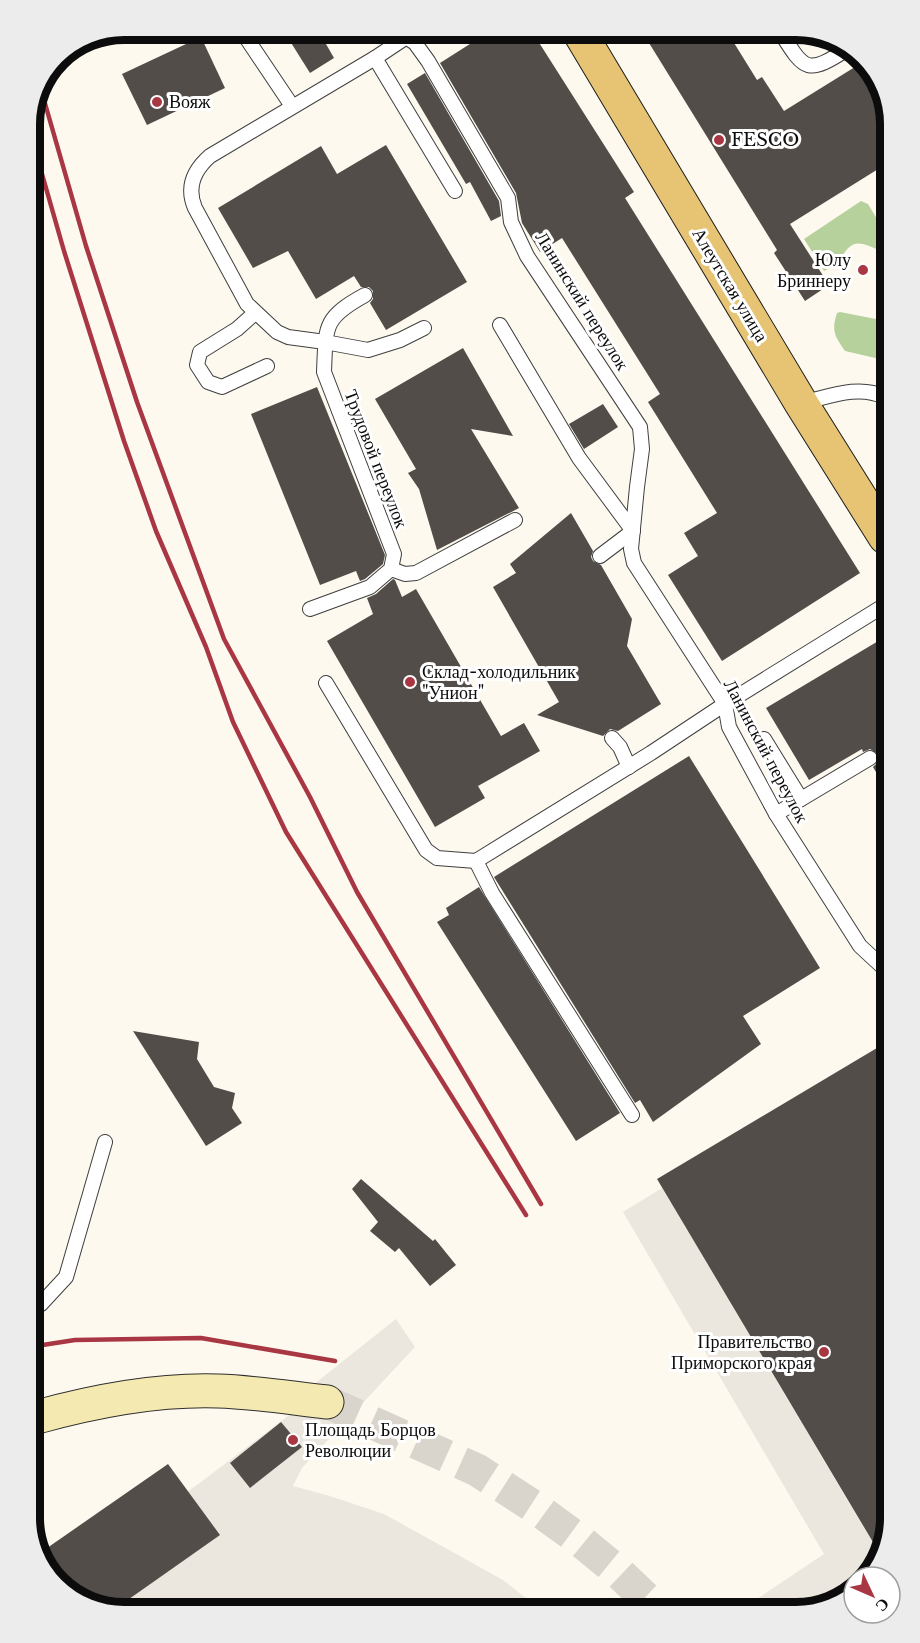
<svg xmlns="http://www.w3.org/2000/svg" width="920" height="1643" font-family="'Libre Baskerville',serif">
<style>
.forest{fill:#b7d19d}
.plaza{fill:#ece7de}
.building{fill:#534d4a}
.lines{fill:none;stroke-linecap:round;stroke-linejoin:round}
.secondary-tunnel{stroke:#d9d5cc;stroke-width:33;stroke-dasharray:33 16;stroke-linecap:butt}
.service-casing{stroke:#3f3f3f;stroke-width:16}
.secondary-casing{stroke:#2e2e2e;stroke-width:35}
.primary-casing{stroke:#1d1d1d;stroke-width:35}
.service{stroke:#fff;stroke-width:14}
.secondary{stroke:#f4e9b1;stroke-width:33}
.primary{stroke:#e6c474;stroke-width:33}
.rail{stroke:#a93743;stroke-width:4.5}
.poi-dot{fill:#a93743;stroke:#fff;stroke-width:2}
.labels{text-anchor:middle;stroke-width:6;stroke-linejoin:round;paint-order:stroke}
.poi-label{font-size:18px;fill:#0c0c0c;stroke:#fff;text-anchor:start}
.street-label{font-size:18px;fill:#0c0c0c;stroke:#fff}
.rim{fill:none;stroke:#0c0c0c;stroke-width:8}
</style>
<rect width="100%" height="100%" fill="#fdf9ee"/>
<g class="forest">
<path d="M861 201 868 204 883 229V253C841 228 852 259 824 271L804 239Z"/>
<path d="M840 312 876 319C887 330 884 345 884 360L845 351C835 336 831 331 837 313Z"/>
</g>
<g class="plaza">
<polygon points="662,1188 880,1555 874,1571 867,1577 854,1577 854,1588 832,1606 745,1607 824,1554 623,1212"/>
<polygon points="396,1319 415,1347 302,1468 293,1486 330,1496 384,1514 503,1580 540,1609 119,1613 72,1597 60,1583 201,1482 293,1412 289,1404"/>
</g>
<g class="building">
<polygon points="283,30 318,30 334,58 310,73"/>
<polygon points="492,30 531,30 634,192 625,198 860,573 722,661 668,575 698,556 684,533 717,513 648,402 660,394 562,238 540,252 522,223 516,193 440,63"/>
<polygon points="641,30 726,30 757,80 762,77 784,111 863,62 883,88 883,166 790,224 829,285 805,301 774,253 777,250"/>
<polygon points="201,37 225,88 147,125 122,74"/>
<polygon points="425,73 499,201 501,216 491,221 470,182 466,184 407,84"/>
<polygon points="386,145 467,282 386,330 370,303 373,299 373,291 369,287 361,287 354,276 316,299 288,251 253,268 218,208 321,146 337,174"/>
<polygon points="463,348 513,436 471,429 519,508 437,550 419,489 408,473 416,469 375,399"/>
<polygon points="317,387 385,555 383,564 365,579 360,581 356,571 320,585 251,414"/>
<polygon points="603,404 618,427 584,449 569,424"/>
<polygon points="571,513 593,551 591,557 593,561 601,565 632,619 627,646 661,704 618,731 610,729 603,736 537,715 559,702 493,587 516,573 510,564"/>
<polygon points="393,579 395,580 402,597 416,589 501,736 524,723 540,751 478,786 485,798 435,827 327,641 373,614 367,598 376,594"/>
<polygon points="885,637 886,789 873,767 878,762 878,754 870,749 863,752 862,749 809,780 766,708"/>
<polygon points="689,756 820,968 743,1016 761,1044 653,1122 640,1100 635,1103 494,877"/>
<polygon points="479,887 620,1113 576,1141 437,922 449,915 446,908"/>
<polygon points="133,1031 199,1042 197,1059 214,1087 235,1093 232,1108 242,1123 206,1146"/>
<polygon points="887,1042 890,1524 880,1554 657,1179"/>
<polygon points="361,1179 433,1241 435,1239 456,1265 430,1286 399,1248 395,1252 370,1231 378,1222 352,1189"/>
<polygon points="281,1422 302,1447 250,1488 230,1463"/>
<polygon points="168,1464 220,1535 112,1611 72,1597 37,1555"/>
</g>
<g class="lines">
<polyline class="secondary-tunnel" points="327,1402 477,1470 533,1506 577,1538 616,1570 655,1607"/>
<defs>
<g id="service">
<polyline points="241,30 292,106"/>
<polyline points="395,30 415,43 428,61 508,198 511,222 527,256 640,427 642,449 637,487 631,549 634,563 725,704 729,727 776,814 860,946 887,971"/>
<path d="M417 30 375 58 210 156C194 170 186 187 195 208L247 304 277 332 288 337 325 342 368 350 400 340 424 328"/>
<path d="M779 30C805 71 806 76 849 48"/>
<polyline points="375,58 455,191"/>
<polyline points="255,313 237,329 200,352 197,365 208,382 222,387 267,366"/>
<polyline points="500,325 579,458 633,531 600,556"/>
<path d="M802 403C828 397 859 384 884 397"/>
<polyline points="391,569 405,574 416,573 515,520"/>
<path d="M310 609 370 587 391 569 394 554 324 372C326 326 323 318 365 295"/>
<polyline points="326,683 426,850 437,858 476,861 651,753 725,704 885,605"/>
<polyline points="612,738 620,747 629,767"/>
<polyline points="764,739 801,799"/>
<polyline points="776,814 870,758"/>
<polyline points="476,861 492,893 632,1115"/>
<polyline points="36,1306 41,1304 66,1277 105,1142"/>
</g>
<path id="secondary" d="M37 1417C95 1401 157 1389 218 1391 254 1392 291 1398 327 1402"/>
<polyline id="primary" points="578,30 801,403 885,537"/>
</defs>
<use href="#service" class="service-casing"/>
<use href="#secondary" class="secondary-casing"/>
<use href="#primary" class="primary-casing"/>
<use href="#service" class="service"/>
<use href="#secondary" class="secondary"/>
<use href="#primary" class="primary"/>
<g class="rail">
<polyline points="42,93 86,246 137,402 224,639 310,797 357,892 541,1204"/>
<polyline points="30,132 64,251 124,441 156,531 206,647 233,722 286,832 526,1215"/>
<polyline points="36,1346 75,1340 201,1338 335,1361"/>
</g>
</g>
<g class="poi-dot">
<circle cx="157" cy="102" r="6"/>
<circle cx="719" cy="140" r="6"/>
<circle cx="863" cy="270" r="6"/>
<circle cx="410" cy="682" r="6"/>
<circle cx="824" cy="1352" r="6"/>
<circle cx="293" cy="1440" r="6"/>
</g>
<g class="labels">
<g class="poi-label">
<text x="169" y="108">Вояж</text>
<text x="731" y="146">FESCO</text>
<text x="851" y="266" text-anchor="end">Юлу<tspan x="851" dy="21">Бриннеру</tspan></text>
<text x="422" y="678">Склад-холодильник<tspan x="422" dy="21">"Унион"</tspan></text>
<text x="812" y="1348" text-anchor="end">Правительство<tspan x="812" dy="21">Приморского края</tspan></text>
<text x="305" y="1436">Площадь Борцов<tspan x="305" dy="21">Революции</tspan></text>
</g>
<g class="street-label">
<text transform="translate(730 285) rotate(59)" y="6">Алеутская улица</text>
<text transform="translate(582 301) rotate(58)" y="6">Ланинский переулок</text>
<text transform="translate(376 459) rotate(69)" y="6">Трудовой переулок</text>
<text transform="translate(766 751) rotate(62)" y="6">Ланинский переулок</text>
</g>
</g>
<path d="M0 0H920V1643H0ZM124 40H796A84 84 0 0 1 880 124V1518A84 84 0 0 1 796 1602H124A84 84 0 0 1 40 1518V124A84 84 0 0 1 124 40Z" fill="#ececec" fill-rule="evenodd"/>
<path class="rim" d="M124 40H796A84 84 0 0 1 880 124V1518A84 84 0 0 1 796 1602H124A84 84 0 0 1 40 1518V124A84 84 0 0 1 124 40Z"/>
<g transform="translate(872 1595) rotate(134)"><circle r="28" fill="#ffffff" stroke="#9e9e9e" stroke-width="1.5"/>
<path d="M0-4.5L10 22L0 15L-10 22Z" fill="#a93743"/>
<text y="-9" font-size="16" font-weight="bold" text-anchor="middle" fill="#0c0c0c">С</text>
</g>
</svg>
